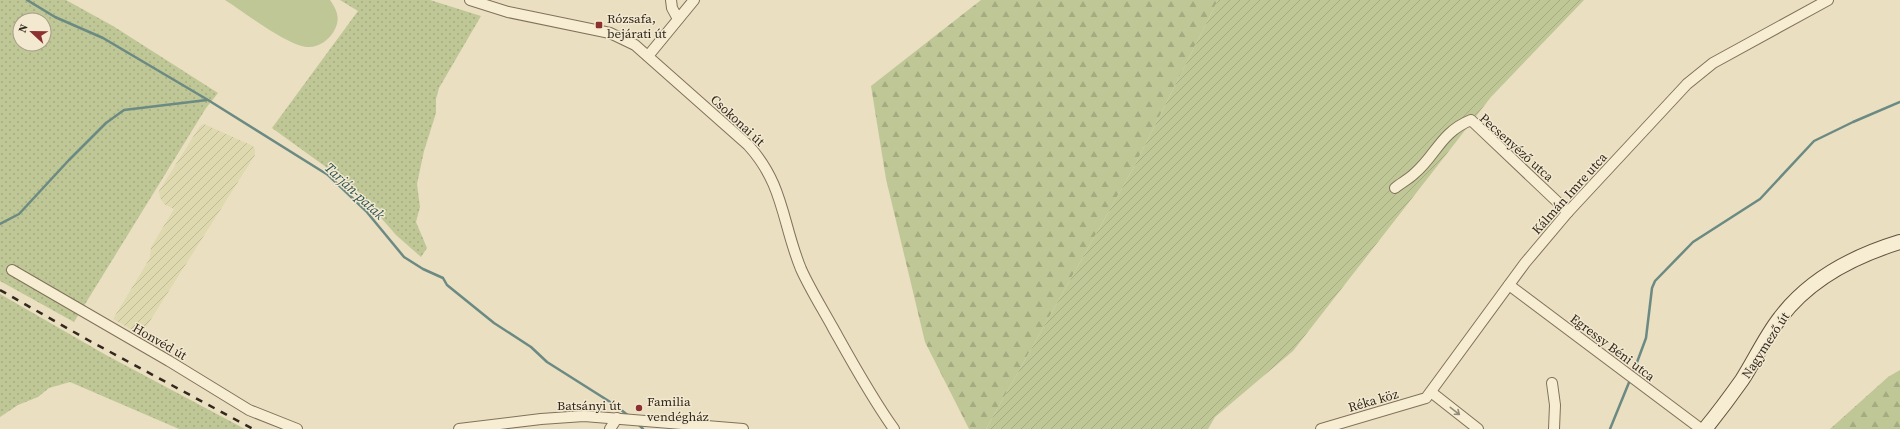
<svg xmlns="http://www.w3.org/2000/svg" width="1900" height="429" font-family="'Source Serif 4',serif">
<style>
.farmland{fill:url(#farmland-furrows)}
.grass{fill:url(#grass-dots);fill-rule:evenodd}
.forest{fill:url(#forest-firs)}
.park{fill:#bfc796}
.garden{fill:url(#garden-furrows)}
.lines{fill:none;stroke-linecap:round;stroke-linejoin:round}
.stream{stroke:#6b8a83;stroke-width:2.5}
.street-casing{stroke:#82715a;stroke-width:12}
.secondary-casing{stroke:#64523d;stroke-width:16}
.street{stroke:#f6edd3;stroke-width:10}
.secondary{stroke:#f6edd3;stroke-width:14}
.rail{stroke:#33281d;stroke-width:2.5;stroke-dasharray:7 7;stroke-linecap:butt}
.oneway{stroke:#948a78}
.poi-dot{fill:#8c312f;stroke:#f2e9d0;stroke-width:1.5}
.labels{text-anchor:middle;stroke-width:3;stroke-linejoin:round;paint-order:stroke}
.poi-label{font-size:13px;fill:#33281d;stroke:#f2e9d0;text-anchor:start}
.street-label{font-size:13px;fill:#33281d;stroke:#f2e9d0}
.water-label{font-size:14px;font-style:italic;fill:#2d5150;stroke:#f2e9d0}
</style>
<defs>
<pattern id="farmland-furrows" width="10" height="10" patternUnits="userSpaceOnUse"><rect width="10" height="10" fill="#dfd9af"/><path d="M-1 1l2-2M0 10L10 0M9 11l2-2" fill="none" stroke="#c0ba96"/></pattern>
<pattern id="grass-dots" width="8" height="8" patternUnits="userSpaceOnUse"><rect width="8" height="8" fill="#bfc796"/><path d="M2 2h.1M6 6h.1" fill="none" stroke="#a5ab81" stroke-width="1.8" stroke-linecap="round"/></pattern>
<pattern id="forest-firs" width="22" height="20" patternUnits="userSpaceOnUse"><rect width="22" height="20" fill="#bfc796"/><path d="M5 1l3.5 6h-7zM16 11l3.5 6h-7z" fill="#a5ab81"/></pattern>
<pattern id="garden-furrows" width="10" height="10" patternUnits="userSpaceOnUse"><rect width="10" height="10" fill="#bfc796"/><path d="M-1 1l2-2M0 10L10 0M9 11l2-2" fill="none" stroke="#a5ab81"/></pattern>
</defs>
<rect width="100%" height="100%" fill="#eadfc1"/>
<polygon class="farmland" points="204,124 253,146 255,149 255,155 141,335 113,319 150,258 151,247 174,209 164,204 160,198 159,191 200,126"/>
<g class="grass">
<path d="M0 0H66L113 26 218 93 206 108 74 322 0 281ZM20 20H44V44H20Z"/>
<polygon points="340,0 430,0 481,16 439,88 436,99 436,113 424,151 417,184 420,207 416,222 427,248 421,257 396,235 355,188 272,128 358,11"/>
<polygon points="0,294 106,355 245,429 179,429 70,382 49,388 38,397 18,405 0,417"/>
</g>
<g class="forest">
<polygon points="981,0 1218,0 1135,165 986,429 969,429 925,342 886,179 871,86"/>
<polygon points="1900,370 1900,429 1830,429 1888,377"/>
</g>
<path class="park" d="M225 0H330C337 10 341 19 334 31 329 40 319 47 309 47 289 47 244 12 225 0Z"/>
<polygon class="garden" points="1218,0 1584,0 1491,97 1293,351 1215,417 1208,429 986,429 1135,165"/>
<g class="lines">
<g class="stream">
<polyline points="27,0 55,17 103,38 208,100 328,175 366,211 404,257 423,269 443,278 447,285 494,323 531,347 547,362 615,405 630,417"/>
<polyline points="0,224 19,214 69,160 106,123 124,110 207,100"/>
<polyline points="1633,373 1646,338 1652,288 1655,281 1693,242 1760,199 1814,141 1853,122 1900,102"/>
<polyline points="637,423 643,429"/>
<polyline points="1610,429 1630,380"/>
</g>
<defs>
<g id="street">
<path d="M470 0 508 12 610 33 635 45 748 145C784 184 782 223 801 269 810 289 822 308 833 328 852 362 871 397 894 429"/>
<polyline points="671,0 672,8 678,19"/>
<polyline points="648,56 694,0"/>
<path d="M1395 188C1401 183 1409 179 1415 173 1436 155 1441 132 1471 120L1568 212"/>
<polyline points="12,270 169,361 249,410 297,429"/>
<polyline points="1509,285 1701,429"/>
<polyline points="1552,383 1555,405 1554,429"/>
<polyline points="1431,392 1478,429"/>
<polyline points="459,429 541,419 584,416 743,429"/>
<polyline points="610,429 617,418"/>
<polyline points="1321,429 1426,398 1525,263 1568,212 1687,84 1713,63 1828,0"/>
</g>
<path id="secondary" d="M1705 429C1718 413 1730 397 1742 380 1755 360 1765 337 1780 318 1810 278 1854 256 1900 242"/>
</defs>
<use href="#street" class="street-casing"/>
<use href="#secondary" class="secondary-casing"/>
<use href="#street" class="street"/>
<use href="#secondary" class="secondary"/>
<polyline class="rail" points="0,290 88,340 253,429"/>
</g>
<defs><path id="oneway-shaft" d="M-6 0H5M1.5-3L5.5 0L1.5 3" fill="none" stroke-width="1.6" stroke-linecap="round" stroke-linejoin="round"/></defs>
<use class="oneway" href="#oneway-shaft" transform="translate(1455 411) rotate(38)"/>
<g class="poi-dot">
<rect x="595" y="21" width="8" height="8" rx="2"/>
<circle cx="639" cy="408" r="4"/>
</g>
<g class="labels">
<g class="poi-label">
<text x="607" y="23">Rózsafa,<tspan x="607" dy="15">bejárati út</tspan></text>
<text x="647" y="406">Familia<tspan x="647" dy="15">vendégház</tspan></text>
</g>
<g class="street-label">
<text transform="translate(738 120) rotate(43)" y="5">Csokonai út</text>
<text transform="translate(1517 147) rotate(42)" y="5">Pecsenyéző utca</text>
<text transform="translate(1569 193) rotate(-48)" y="5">Kálmán Imre utca</text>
<text transform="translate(160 341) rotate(30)" y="5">Honvéd út</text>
<text transform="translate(1765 345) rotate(-57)" y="5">Nagymező út</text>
<text transform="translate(1613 347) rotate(37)" y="5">Egressy Béni utca</text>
<text transform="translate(1373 400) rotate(-16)" y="5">Réka köz</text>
<text x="589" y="410">Batsányi út</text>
</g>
<g class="water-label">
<text transform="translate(355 191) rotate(43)" y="5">Tarján-patak</text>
</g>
</g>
<g transform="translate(32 32) rotate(292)"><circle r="19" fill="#f2e9d0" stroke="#a69c88"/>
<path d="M0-3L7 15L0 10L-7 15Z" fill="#8c312f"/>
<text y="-6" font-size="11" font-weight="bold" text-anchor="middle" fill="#33281d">N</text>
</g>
</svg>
